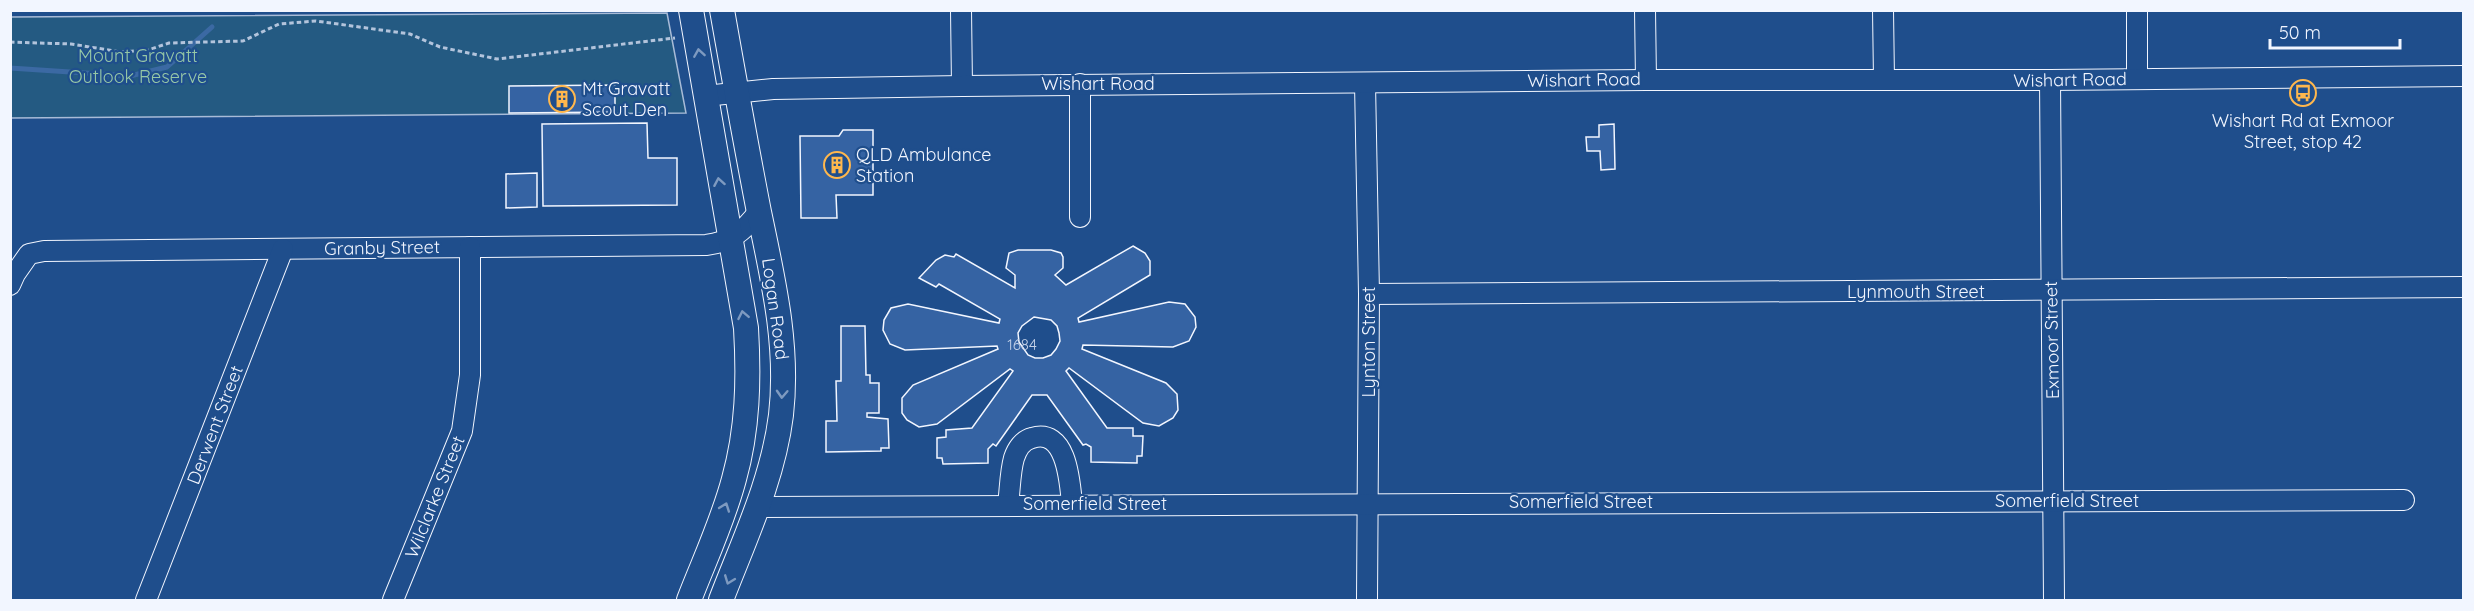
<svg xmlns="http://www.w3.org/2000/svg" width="2474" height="611" font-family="Quicksand,sans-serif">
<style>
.green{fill:#245a82;stroke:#a8bbd7;stroke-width:1.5}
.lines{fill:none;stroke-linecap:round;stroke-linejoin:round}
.stream{stroke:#3b69a3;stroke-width:5}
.building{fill:#3563a3;stroke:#f2f6ff;stroke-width:1.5;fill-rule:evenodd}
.minor-casing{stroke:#f2f6ff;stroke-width:22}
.major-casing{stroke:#f2f6ff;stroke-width:26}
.path{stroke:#b3c4dc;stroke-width:3;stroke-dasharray:4.5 3;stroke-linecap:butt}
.minor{stroke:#1f4e8c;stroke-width:20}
.major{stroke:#1f4e8c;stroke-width:24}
.oneway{stroke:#7e9ac0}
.labels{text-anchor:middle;stroke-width:4.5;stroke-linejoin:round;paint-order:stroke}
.number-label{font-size:15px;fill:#c3d1e8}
.park-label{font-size:18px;fill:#97c8a6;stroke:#1f4e8c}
.street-label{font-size:18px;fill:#f2f6ff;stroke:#1f4e8c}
.poi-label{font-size:18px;fill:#f2f6ff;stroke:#1f4e8c;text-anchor:start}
</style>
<rect width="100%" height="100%" fill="#1f4e8c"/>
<polygon class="green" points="667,13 686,113 11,118 10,17"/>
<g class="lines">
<polyline class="stream" points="10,68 130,76 167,67 212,27"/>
</g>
<g class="building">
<polygon points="615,85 615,112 509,113 509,86"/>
<polygon points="647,123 648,158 677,158 677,205 543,206 542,124"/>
<polygon points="1614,124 1615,169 1601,170 1600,151 1587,151 1586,137 1599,137 1599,125"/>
<polygon points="843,130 873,130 873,195 836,195 837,218 801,218 800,136 839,136"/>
<polygon points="537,173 537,207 506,208 506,174"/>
<path d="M1133 246 1145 253 1150 261V275L1078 318 1079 322 1169 302 1185 304 1195 317 1196 327 1189 341 1173 347 1083 345 1082 349 1166 383 1177 394 1178 410 1173 418 1159 426 1143 423 1069 368 1066 371 1107 428H1133V436H1143L1142 456H1137V463L1091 462V447L1086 444 1083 445 1047 395H1032L996 446 993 444 988 449V463L943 464 942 458H937V438L946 437V430L972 428 1013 371 1010 369 937 424 919 427 907 420 902 413V398L913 385 998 349 997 346 905 350 890 344 883 330 884 320 891 308 908 304 999 323 1000 319 939 284 936 287 919 278 936 260 945 255 954 257 956 254 1015 288V275L1006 268 1009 253 1018 250H1051L1061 253 1063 257V268L1055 275 1066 285ZM1034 317 1051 320 1057 326 1059 333 1060 341 1056 349 1051 355 1043 358H1035L1028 355 1019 342 1018 333 1022 326Z"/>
<polygon points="841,326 865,326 866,375 870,375 870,383 879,383 879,413 867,413 867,417 888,419 889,448 881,448 881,451 826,452 826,421 837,421 836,381 841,381"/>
</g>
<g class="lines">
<defs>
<g id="minor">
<polyline points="961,10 962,86"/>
<polyline points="1645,10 1646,80"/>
<polyline points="1883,10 1884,80"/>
<polyline points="2137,10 2137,79"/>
<polyline points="2050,80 2054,600"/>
<polyline points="1365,83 1369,294 1367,600"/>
<polyline points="1080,84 1080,217"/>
<polyline points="705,96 773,89 962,86 1646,80 2050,80 2464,76"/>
<path d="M10 285 15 274 29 254 44 251 706 245C731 242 744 231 759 211"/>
<polyline points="1369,294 2464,287"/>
<path d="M1008 505C1010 490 1010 472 1014 458 1017 449 1023 440 1032 438 1067 427 1070 483 1072 504"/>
<polyline points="758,507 2404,500"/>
<polyline points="146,600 283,249"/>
<polyline points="393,600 462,431 470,375 470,247"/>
</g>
<g id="major">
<path d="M689 600C704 561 723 521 734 479 748 429 749 379 746 328L691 10"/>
<path d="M721 600C744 540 773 480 781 415 789 346 773 279 759 212 746 145 734 78 722 10"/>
</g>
</defs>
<use href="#minor" class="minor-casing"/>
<use href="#major" class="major-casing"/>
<polyline class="path" points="10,42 71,44 121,52 148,50 169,43 243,41 279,24 316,21 410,34 440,47 497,59 675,38"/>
<use href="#minor" class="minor"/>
<use href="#major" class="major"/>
</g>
<defs><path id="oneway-chevron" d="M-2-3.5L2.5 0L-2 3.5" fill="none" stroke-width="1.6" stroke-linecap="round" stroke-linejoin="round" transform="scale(1.5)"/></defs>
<g class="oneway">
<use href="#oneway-chevron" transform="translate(699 53) rotate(-99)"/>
<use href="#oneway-chevron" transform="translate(719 182) rotate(-100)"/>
<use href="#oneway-chevron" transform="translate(743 315) rotate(-101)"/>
<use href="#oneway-chevron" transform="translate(782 394) rotate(93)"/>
<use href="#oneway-chevron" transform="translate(725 507) rotate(-70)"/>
<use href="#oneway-chevron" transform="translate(729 580) rotate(111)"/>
</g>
<defs>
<symbol id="bus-ring" viewBox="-11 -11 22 22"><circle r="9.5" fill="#1f4e8c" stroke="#ffb74d" stroke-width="1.5"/><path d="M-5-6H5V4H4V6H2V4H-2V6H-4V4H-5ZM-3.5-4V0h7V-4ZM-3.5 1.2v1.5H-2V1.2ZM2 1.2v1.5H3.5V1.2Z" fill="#ffb74d"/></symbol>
<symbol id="building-ring" viewBox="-11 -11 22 22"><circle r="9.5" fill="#1f4e8c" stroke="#ffb74d" stroke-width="1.5"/><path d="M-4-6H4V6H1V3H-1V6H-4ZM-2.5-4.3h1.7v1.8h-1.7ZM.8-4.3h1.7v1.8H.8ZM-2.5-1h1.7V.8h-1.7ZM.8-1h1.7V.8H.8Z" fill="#ffb74d"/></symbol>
</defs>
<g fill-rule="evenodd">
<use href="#bus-ring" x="2288" y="78" width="30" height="30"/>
<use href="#building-ring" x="547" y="84" width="30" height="30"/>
<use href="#building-ring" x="822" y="150" width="30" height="30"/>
</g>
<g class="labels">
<g class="number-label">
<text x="1022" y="350">1684</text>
</g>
<g class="park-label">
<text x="138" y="62">Mount Gravatt<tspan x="138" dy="21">Outlook Reserve</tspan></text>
</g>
<g class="street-label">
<text transform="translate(1584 80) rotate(-1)" y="6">Wishart Road</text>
<text transform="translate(2070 80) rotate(-1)" y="6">Wishart Road</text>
<text x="1098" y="90">Wishart Road</text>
<text transform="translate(382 248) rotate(-1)" y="6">Granby Street</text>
<text x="1916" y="298">Lynmouth Street</text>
<text transform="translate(775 309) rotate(82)" y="6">Logan Road</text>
<text transform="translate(2052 340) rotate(-91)" y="6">Exmoor Street</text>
<text transform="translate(1369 342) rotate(-90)" y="6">Lynton Street</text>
<text transform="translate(215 425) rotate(-69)" y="6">Derwent Street</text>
<text transform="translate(435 497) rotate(-68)" y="6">Wilclarke Street</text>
<text x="2067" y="507">Somerfield Street</text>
<text x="1581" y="508">Somerfield Street</text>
<text x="1095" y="510">Somerfield Street</text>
</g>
<g class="poi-label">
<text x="582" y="95">Mt Gravatt<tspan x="582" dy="21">Scout Den</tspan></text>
<text x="2303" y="127" text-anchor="middle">Wishart Rd at Exmoor<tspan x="2303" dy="21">Street, stop 42</tspan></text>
<text x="856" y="161">QLD Ambulance<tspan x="856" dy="21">Station</tspan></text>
</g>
</g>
<rect width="2474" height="611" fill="none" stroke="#f2f6ff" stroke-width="24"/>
<path d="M2270 39v9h130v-9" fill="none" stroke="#f2f6ff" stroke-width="3"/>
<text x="2279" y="39" font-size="18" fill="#f2f6ff" stroke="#1f4e8c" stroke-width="4.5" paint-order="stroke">50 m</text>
</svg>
